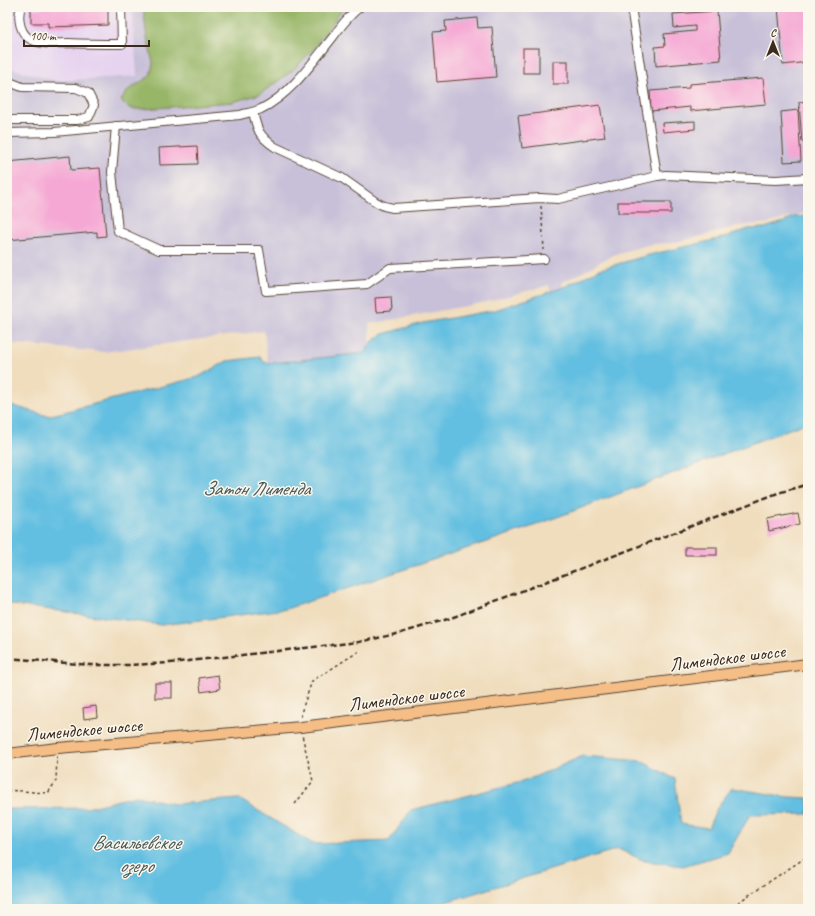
<svg xmlns="http://www.w3.org/2000/svg" width="815" height="916" font-family="Caveat,sans-serif">
<style>
.built{fill:#e6d3f0}
.industrial{fill:#c8c0d8}
.forest{fill:#98b668;stroke:#6a7043}
.water{fill:#63bfe1;stroke:#4f7480}
.building{fill:#f5a8d4}
.lines{fill:none;stroke-linecap:round;stroke-linejoin:round}
.minor-casing{stroke:#564536;stroke-width:10}
.major-casing{stroke:#564536;stroke-width:12}
.path{stroke:#564536;stroke-width:1.5;stroke-dasharray:3 3;stroke-linecap:butt}
.minor{stroke:#fff;stroke-width:8}
.major{stroke:#f6be87;stroke-width:10}
.rail{stroke:#3b2a1e;stroke-width:2.5;stroke-dasharray:6 3;stroke-linecap:butt}
.labels{text-anchor:middle;stroke-width:3;stroke-linejoin:round;paint-order:stroke}
.street-label{font-size:19px;fill:#3b2a1e;stroke:#fbf7ec}
.water-label{font-size:20px;font-style:italic;fill:#475758;stroke:#fbf7ec}
</style>
<rect width="100%" height="100%" fill="#fbf7ec"/>
<filter id="ink" filterUnits="userSpaceOnUse"><feTurbulence type="fractalNoise" baseFrequency=".025" numOctaves="2"/><feDisplacementMap in="SourceGraphic" scale="8" xChannelSelector="R" yChannelSelector="G"/><feConvolveMatrix kernelMatrix="1 2 1 2 8 2 1 2 1" color-interpolation-filters="sRGB"/></filter>
<filter id="wash" filterUnits="userSpaceOnUse"><feTurbulence type="fractalNoise" baseFrequency=".012" numOctaves="4" result="noise"/><feDisplacementMap in="SourceGraphic" scale="16" xChannelSelector="R" yChannelSelector="G"/><feGaussianBlur stdDeviation="0.9" result="paint"/><feColorMatrix in="noise" values="0 0 0 0 0 0 0 0 0 0 0 0 0 0 0 0 0 1.4 0 .05"/><feComposite in="paint" operator="in"/></filter>
<g filter="url(#wash)">
<rect width="100%" height="100%" fill="#f0ddbd"/>
<polygon class="built" points="7,7 132,7 137,76 56,81 7,67"/>
<polygon class="industrial" points="132,7 808,7 808,212 768,223 737,226 710,234 671,243 651,244 618,253 601,261 583,272 562,282 567,310 554,313 549,285 482,303 369,324 372,360 269,372 264,331 104,352 7,343 7,67 56,81 137,76"/>
<polygon class="forest" points="143,7 344,7 312,51 292,71 260,94 233,102 144,109 131,109 121,101 128,90 150,76 153,63 147,38"/>
<g class="water">
<polygon points="808,216 808,422 531,527 286,609 162,625 7,604 7,404 48,416 198,377 227,361 260,357 264,362 273,363 365,353 372,342 383,334 423,323 495,310 564,287 600,269 649,255 727,237 748,229 764,228 784,222 793,217"/>
<polygon points="583,756 641,761 675,779 681,824 708,828 718,806 732,788 788,797 808,798 808,814 750,815 728,853 683,866 645,861 618,849 423,909 7,909 7,809 86,808 136,796 175,804 239,799 313,844 389,841 411,810 525,781"/>
</g>
<g id="blocks">
<g class="building">
<polygon points="47,7 108,7 108,25 48,27 48,23 31,23 31,9 47,8"/>
<polygon points="778,7 808,7 808,62 783,65"/>
<polygon points="717,11 721,60 656,66 655,47 665,46 664,34 695,31 695,26 674,28 673,14"/>
<polygon points="477,18 478,28 492,27 496,77 437,82 433,32 446,31 445,21"/>
<rect x="523" y="48" width="16" height="25"/>
<rect x="553" y="61" width="15" height="23"/>
<polygon points="763,78 766,104 690,111 690,107 651,111 650,91 689,88 689,84"/>
<polygon points="808,101 808,141 802,142 799,102"/>
<polygon points="600,105 605,137 522,148 518,116"/>
<polygon points="798,110 801,161 784,162 781,112"/>
<polygon points="695,121 695,129 663,132 662,123"/>
<polygon points="197,146 198,164 160,165 159,148"/>
<polygon points="70,156 71,170 100,168 106,236 97,237 97,232 7,240 7,162"/>
<rect x="618" y="202" width="53" height="11"/>
<polygon points="391,297 392,311 376,312 375,298"/>
<polygon points="798,513 800,524 769,531 767,519"/>
<rect x="685" y="547" width="32" height="8"/>
<polygon points="218,675 220,689 201,692 199,678"/>
<rect x="155" y="683" width="17" height="15"/>
<polygon points="96,706 97,717 84,719 83,708"/>
</g>
</g>
</g>
<g filter="url(#ink)">
<use href="#blocks" fill-opacity="0" stroke="#564536" stroke-width="1"/>
<g class="lines">
<defs>
<g id="minor">
<path d="M21 7C17 18 20 35 32 40 42 45 57 43 69 43 87 44 104 44 122 44L121 7"/>
<polyline points="631,7 657,176"/>
<polyline points="7,81 22,87 76,88 88,93 94,105 89,117 77,120 7,120"/>
<path d="M253 112C257 130 259 136 275 147L342 178 376 202 384 206 393 208 540 198 558 199 657 176 666 175 776 180 808 178"/>
<polyline points="116,126 112,172 118,231 159,250 259,250 266,291 367,284 390,268 544,259"/>
<path d="M7 133 54 132 240 115C247 113 254 112 261 109 291 94 312 63 333 37 341 26 349 15 360 7"/>
</g>
<polyline id="major" points="7,754 58,748 301,727 808,664"/>
</defs>
<use href="#minor" class="minor-casing"/>
<use href="#major" class="major-casing"/>
<g class="path">
<polyline points="541,206 544,250"/>
<polyline points="301,717 302,710 312,681 361,650"/>
<polyline points="7,790 48,793 56,781 57,756"/>
<polyline points="295,804 313,781 302,735"/>
<polyline points="728,909 808,856"/>
</g>
<use href="#minor" class="minor"/>
<use href="#major" class="major"/>
<polyline class="rail" points="7,658 90,665 130,665 170,663 359,642 401,633 451,618 778,493 808,484"/>
</g>
</g>
<g class="labels">
<g class="street-label">
<text transform="translate(727 657) rotate(-7)" y="7">Лимендское шоссе</text>
<text transform="translate(406 697) rotate(-7)" y="7">Лимендское шоссе</text>
<text transform="translate(84 729) rotate(-5)" y="7">Лимендское шоссе</text>
</g>
<g class="water-label">
<text x="256" y="495">Затон Лименда</text>
<text x="136" y="849">Васильевское<tspan x="136" dy="23">озеро</tspan></text>
</g>
</g>
<rect width="815" height="916" fill="none" stroke="#fbf7ec" stroke-width="24"/>
<g transform="translate(773 42)" stroke="#fbf7ec" stroke-width="3" paint-order="stroke">
<path d="M0-3L7 15L0 10L-7 15Z" fill="#3b2a1e"/>
<text y="-6" font-size="11" font-weight="bold" text-anchor="middle" fill="#3b2a1e">С</text>
</g>
<path d="M24 40v6h125v-6" fill="none" stroke="#3b2a1e" stroke-width="2"/>
<text x="30" y="40" font-size="12" fill="#3b2a1e" stroke="#fbf7ec" stroke-width="3" paint-order="stroke">100 m</text>
</svg>
